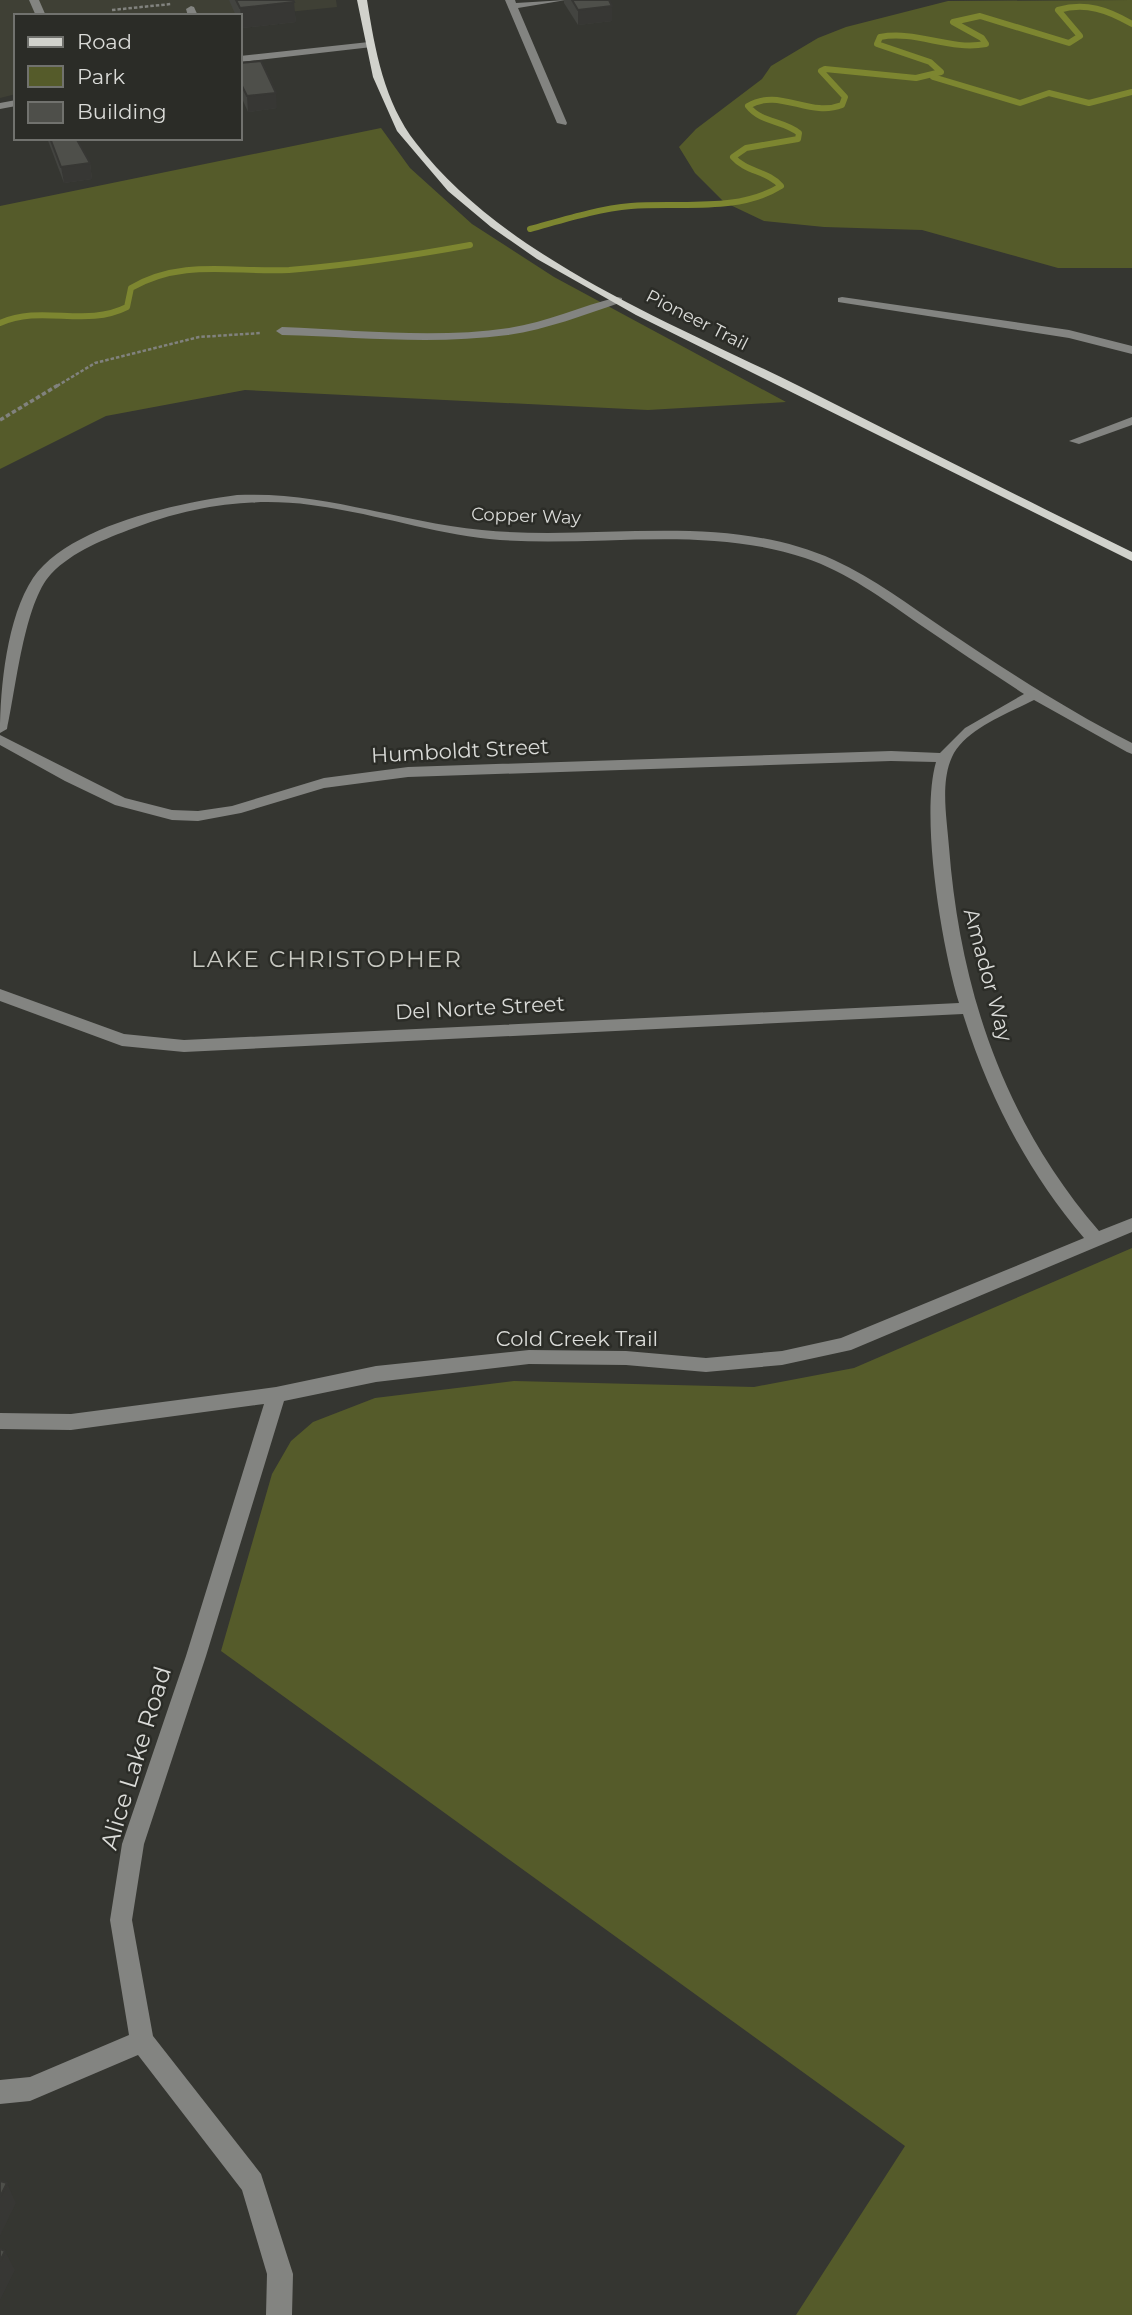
<svg xmlns="http://www.w3.org/2000/svg" width="1132" height="2315" font-family="Montserrat,sans-serif">
<style>
.built{fill:#3f4035}
.green{fill:#555b2a}
.lines{fill:none;stroke-linecap:round;stroke-linejoin:round}
.stream{stroke:#7d8630;stroke-width:6}
.path-far1{stroke:#81827e;stroke-width:2.5;stroke-dasharray:3.5 2;stroke-linecap:butt}
.path{stroke:#81827e;stroke-width:3.5;stroke-dasharray:4.5 2.5;stroke-linecap:butt}
.minor{fill:#838481;fill-rule:evenodd}
.major{fill:#d1d2cc;fill-rule:evenodd}
.wall{fill:#434440}
.shaded-wall{fill:#373734}
.building{fill:#4e4f4a;stroke:#373734;stroke-width:2}
.labels{text-anchor:middle;stroke-width:5;stroke-linejoin:round;paint-order:stroke}
.far-street-label{font-size:18px;fill:#dadbd8;stroke:#2b2c27}
.street-label{font-size:21px;fill:#dadbd8;stroke:#2b2c27}
.neighbourhood-label{font-size:23px;letter-spacing:2px;fill:#c8c9c2;stroke:#2b2c27}
.near-street-label{font-size:24px;fill:#dadbd8;stroke:#2b2c27}
</style>
<rect width="100%" height="100%" fill="#353631"/>
<polygon class="built" points="0,0 336,0 337,7 240,17 16,16 16,94 0,98"/>
<g class="green">
<polygon points="1132,0 1132,268 1058,268 922,230 824,227 764,221 724,202 695,173 679,147 696,129 762,79 771,66 818,38 846,27 948,1"/>
<polygon points="381,128 410,168 472,224 554,277 786,402 648,410 245,390 106,416 0,469 0,206"/>
<polygon points="1132,1248 1132,2315 796,2315 905,2146 221,1651 272,1474 291,1441 313,1422 375,1398 514,1381 754,1387 854,1368"/>
</g>
<g class="lines">
<g class="stream">
<polyline points="933,77 1020,103 1049,93 1089,103 1132,92"/>
<path d="M530 229C563 220 597 209 631 206 679 202 738 213 781 186 768 171 746 172 733 157L746 148 798 139 799 133C783 120 761 123 748 106 779 87 809 118 842 105L845 97 821 71 825 69 916 78 941 72 930 62 877 44 880 37C917 30 949 51 986 44L982 38 953 22 980 16 1069 43 1080 36 1058 10C1086 2 1108 10 1132 24"/>
<path d="M0 323C42 304 85 328 127 307L131 288C182 258 235 273 289 270 350 265 410 256 470 245"/>
</g>
<g class="path-far1">
<polyline points="112,10 171,4"/>
<polyline points="57,386 95,363 199,337 261,333"/>
</g>
<polyline class="path" points="0,420 60,384"/>
<g class="minor">
<polygon points="29,0 39,0 46,16 36,16"/>
<polygon points="505,0 515,0 516,3 566,0 518,8 567,123 566,125 557,123"/>
<polygon points="191,6 194,7 198,16 188,16 186,9"/>
<polygon points="369,42 372,43 372,47 240,62 240,56"/>
<polygon points="16,100 16,106 0,109 0,103"/>
<path d="M618 297 622 298V302C584 315 548 329 508 335 433 345 357 337 282 335L276 331 282 327C357 330 434 339 509 328 547 322 581 306 618 297Z"/>
<polygon points="842,297 1069,330 1132,346 1132,354 1069,338 838,302 838,298"/>
<polygon points="1132,417 1132,425 1079,444 1069,441"/>
<path d="M237 495C325 491 397 522 482 530 599 542 723 510 834 560 874 578 910 606 946 630 1007 671 1067 710 1132 743V754L1127 752 1034 700C1009 713 965 729 952 757 940 783 947 819 949 847 960 990 1004 1121 1099 1231L1132 1218V1232L851 1350 782 1365 706 1372 626 1365 529 1364 376 1382 284 1401 206 1656 144 1844 132 1920 153 2036 261 2174 293 2274 292 2315H266L267 2274 242 2190 138 2055 30 2101 0 2104V2080L30 2077 129 2035 110 1920 122 1844 186 1656 264 1404 71 1430 0 1429V1413L71 1414 276 1387 376 1366 529 1350 626 1351 706 1358 782 1351 841 1338 1084 1238C1027 1171 989 1097 963 1014L184 1052 122 1046 0 1001V989L124 1034 184 1040 959 1003C942 948 920 817 936 762L891 761 408 777 324 788 241 813 198 821 172 820 115 805 65 781 0 745V735L125 798 172 810 198 811 232 806 324 778 408 767 891 751 940 753 965 728 1024 694C989 671 954 648 919 624 883 599 847 572 805 558 706 525 602 547 500 540 436 535 375 513 311 505 251 497 191 506 134 528 105 539 73 551 51 574 24 603 16 689 7 729L0 733C0 688 7 617 33 578 69 526 177 503 237 495Z"/>
</g>
<path class="major" d="M357 0H367C375 50 384 102 416 143 504 258 674 324 801 387 911 442 1021 498 1132 552V561L636 315 537 259 491 227 448 191 397 131 373 77Z"/>
</g>
<g class="wall">
<polygon points="229,0 293,0 296,22 242,28 240,23 240,16 236,16"/>
<polygon points="564,0 609,0 612,6 612,21 578,25 564,3"/>
<polygon points="240,63 277,108 248,112 240,94"/>
<polygon points="47,138 76,138 90,163 92,179 64,183"/>
</g>
<g class="shaded-wall">
<polygon points="294,2 296,22 242,28 240,8"/>
<polygon points="612,6 612,21 578,25 578,10"/>
<polygon points="276,93 277,108 248,112 247,96"/>
<polygon points="90,163 92,179 64,183 61,167"/>
<polygon points="7,2183 16,2203 0,2236 0,2197"/>
<polygon points="5,2251 15,2270 0,2300 0,2261"/>
</g>
<g class="building">
<polygon points="236,0 293,0 294,2 240,8"/>
<polygon points="572,0 609,0 612,6 578,10"/>
<polygon points="261,61 276,93 247,96 240,82 240,63"/>
<polygon points="50,138 76,138 90,163 61,167"/>
<polygon points="0,2181 7,2183 0,2197"/>
<polygon points="0,2249 5,2251 0,2261"/>
</g>
<g class="labels">
<g class="far-street-label">
<text transform="translate(697 320) rotate(27)" y="6">Pioneer Trail</text>
<text transform="translate(526 516) rotate(2)" y="6">Copper Way</text>
</g>
<g class="street-label">
<text transform="translate(460 751) rotate(-3)" y="7">Humboldt Street</text>
<text transform="translate(988 975) rotate(75)" y="7">Amador Way</text>
<text transform="translate(480 1008) rotate(-3)" y="7">Del Norte Street</text>
<text x="577" y="1346">Cold Creek Trail</text>
</g>
<g class="neighbourhood-label">
<text x="327" y="967">LAKE CHRISTOPHER</text>
</g>
<g class="near-street-label">
<text transform="translate(136 1758) rotate(-73)" y="8">Alice Lake Road</text>
</g>
</g>
<rect x="14" y="14" width="228" height="126" fill="#2b2c27" stroke="#71726e" stroke-width="2"/>
<rect x="28" y="37" width="35" height="10" fill="#d1d2cc" stroke="#71726e" stroke-width="2"/>
<text x="77" y="49" font-size="21" fill="#dadbd8">Road</text>
<rect x="28" y="66" width="35" height="21" fill="#555b2a" stroke="#71726e" stroke-width="2"/>
<text x="77" y="84" font-size="21" fill="#dadbd8">Park</text>
<rect x="28" y="102" width="35" height="21" fill="#4e4f4a" stroke="#71726e" stroke-width="2"/>
<text x="77" y="119" font-size="21" fill="#dadbd8">Building</text>
</svg>
